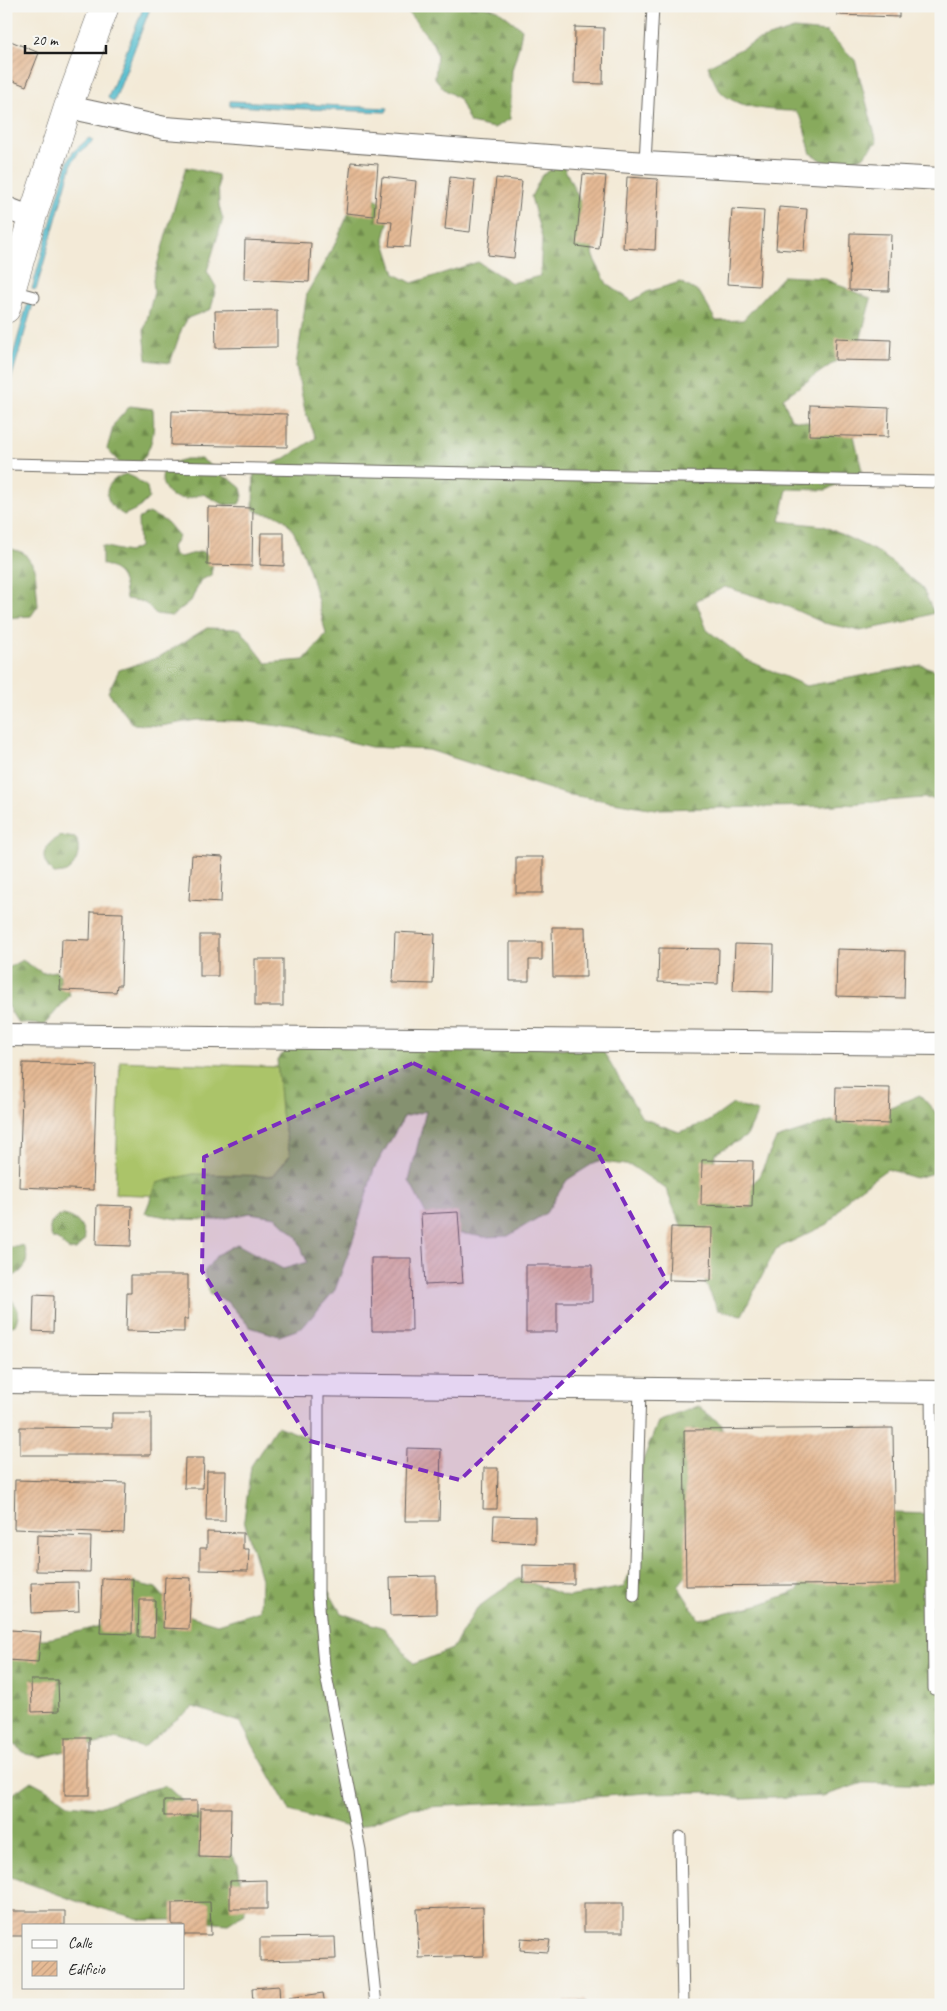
<svg xmlns="http://www.w3.org/2000/svg" width="947" height="2011" font-family="Caveat,sans-serif">
<style>
.grass{fill:#abc469;stroke:#647042}
.forest{fill:url(#forest-firs);stroke:#52633c}
.water{fill:#54becf;stroke:#386d76}
.building{fill:url(#building-hatch)}
.lines{fill:none;stroke-linecap:round;stroke-linejoin:round}
.lane-casing{stroke:#67645d;stroke-width:13}
.street-casing{stroke:#67645d;stroke-width:24}
.secondary-casing{stroke:#67645d;stroke-width:29}
.lane{stroke:#fff;stroke-width:11}
.street{stroke:#fff;stroke-width:22}
.secondary{stroke:#fff;stroke-width:28}
.marked{fill:#7b2cbf;fill-opacity:0.2;stroke:#7b2cbf;stroke-width:4;stroke-dasharray:10 6;stroke-linejoin:round}
</style>
<defs>
<pattern id="forest-firs" width="22" height="20" patternUnits="userSpaceOnUse" patternTransform="scale(1.25)"><rect width="22" height="20" fill="#88aa5d"/><path d="M5 1l3.5 6h-7zM16 11l3.5 6h-7z" fill="#6e8a4c"/></pattern>
<pattern id="building-hatch" width="6" height="6" patternUnits="userSpaceOnUse" patternTransform="scale(1.25)"><rect width="6" height="6" fill="#e5ba95"/><path d="M-1 1l2-2M0 6l6-6M5 7l2-2" fill="none" stroke="#c49f80"/></pattern>
</defs>
<rect width="100%" height="100%" fill="#f6f6f2"/>
<filter id="ink" filterUnits="userSpaceOnUse"><feTurbulence type="fractalNoise" baseFrequency=".02" numOctaves="2"/><feDisplacementMap in="SourceGraphic" scale="10" xChannelSelector="R" yChannelSelector="G"/><feConvolveMatrix kernelMatrix="1 2 1 2 8 2 1 2 1" color-interpolation-filters="sRGB"/></filter>
<filter id="wash" filterUnits="userSpaceOnUse"><feTurbulence type="fractalNoise" baseFrequency=".0096" numOctaves="4" result="noise"/><feDisplacementMap in="SourceGraphic" scale="20" xChannelSelector="R" yChannelSelector="G"/><feGaussianBlur stdDeviation="1.12" result="paint"/><feColorMatrix in="noise" values="0 0 0 0 0 0 0 0 0 0 0 0 0 0 0 0 0 1.4 0 .05"/><feComposite in="paint" operator="in"/></filter>
<g filter="url(#wash)">
<rect width="100%" height="100%" fill="#f3ead7"/>
<polygon class="grass" points="120,1061 305,1068 300,1201 115,1194"/>
<g class="forest">
<polygon points="410,6 483,6 498,10 522,29 519,46 512,70 510,119 494,128 470,123 459,99 444,89 435,78 437,54 432,42 408,12"/>
<path d="M794 29 827 32 855 60 877 142 863 157 834 167 811 154 802 120 795 111C774 111 730 108 718 88 714 82 711 73 708 66L756 41Z"/>
<path d="M562 163 590 222 593 257 607 284 632 301 647 292 680 282 700 293 716 321 743 320 783 276 823 278 871 299 859 345 783 398 791 419 853 431 862 471 826 490 787 489 780 521 824 526 880 553 922 587 934 613 909 621 860 631 824 623 782 604 725 587 696 601 707 630 745 659 806 686 921 665 941 672V799L923 798 822 806 655 809 565 794 429 750 371 747 294 728 242 721 197 720 161 726 133 724 108 692 119 670 159 657 207 628 240 629 266 663 304 660 326 634C319 607 304 533 282 518 274 512 261 516 253 509L254 471 284 459 316 438 305 411 296 366 307 293 334 246 359 190 392 207 384 239 395 274 412 283 478 262 512 283 540 276 542 238 531 197 542 175Z"/>
<polygon points="186,167 218,175 219,206 223,219 207,271 216,287 211,309 188,318 182,328 170,363 147,360 144,331 154,292 153,279"/>
<path d="M130 406 153 409C155 432 153 449 137 466L123 467 107 449 114 424Z"/>
<path d="M186 459H201L212 466 220 475 230 479 241 488 243 496 239 504 225 505 203 494 186 499 172 497C161 485 160 481 165 465Z"/>
<path d="M126 474 135 478 147 487 149 498 139 508 124 515C102 503 100 482 126 474Z"/>
<path d="M149 513 167 522 179 536 172 547 174 555 180 557 203 551 213 561 211 575 200 581 191 601 172 616 156 614 146 604 140 601 126 599C123 577 123 572 102 564V546L128 552 139 547 138 519Z"/>
<polygon points="6,547 24,553 35,568 38,606 31,616 6,618"/>
<path d="M60 836 76 838C81 849 78 865 66 872 63 873 57 874 54 874 38 859 42 846 60 836Z"/>
<polygon points="22,960 43,973 56,971 63,979 70,995 44,1025 18,1023 6,1004 6,969"/>
<polygon points="309,1032 603,1051 642,1118 679,1132 708,1122 733,1104 758,1112 747,1136 716,1153 711,1178 735,1205 759,1176 776,1139 831,1121 863,1122 883,1110 920,1095 941,1118 941,1171 915,1178 887,1169 851,1195 828,1224 776,1249 742,1315 718,1310 696,1263 666,1189 632,1166 597,1161 567,1180 546,1213 508,1236 484,1237 434,1229 409,1181 426,1111 404,1117 374,1169 353,1240 335,1290 302,1328 279,1336 250,1327 228,1302 209,1294 204,1272 217,1255 237,1244 283,1269 307,1262 297,1237 276,1217 250,1213 216,1220 178,1219 145,1213 157,1183 193,1174 273,1176 290,1155 281,1113 277,1059"/>
<path d="M63 1215C78 1218 82 1225 85 1239L76 1250H69L58 1240 52 1238C47 1226 51 1219 63 1215Z"/>
<path d="M23 1245C32 1261 24 1275 6 1278V1247H17Z"/>
<path d="M7 1294C16 1306 22 1309 15 1325L6 1328Z"/>
<polygon points="698,1406 722,1425 730,1466 719,1534 678,1586 699,1619 761,1604 797,1591 825,1546 891,1513 941,1514 941,1785 864,1783 823,1796 744,1799 706,1792 646,1793 540,1801 409,1808 355,1829 290,1811 240,1722 193,1707 173,1722 143,1748 117,1739 40,1757 26,1754 8,1740 6,1732 7,1643 53,1638 100,1626 103,1592 127,1581 156,1588 177,1612 217,1624 260,1611 261,1579 244,1520 251,1466 277,1426 312,1439 314,1510 314,1566 341,1613 384,1628 414,1664 452,1649 477,1608 518,1578 568,1597 624,1587 640,1546 641,1465 658,1422"/>
<polygon points="31,1781 50,1791 68,1804 99,1807 139,1792 166,1786 209,1824 238,1865 245,1913 228,1924 181,1920 143,1920 76,1901 6,1875 6,1799"/>
</g>
<g class="water">
<polygon points="144,6 151,6 114,102 108,98"/>
<polygon points="230,101 388,108 386,112 230,106"/>
<polygon points="89,138 93,141 78,153 72,163 36,290 32,289 68,161 73,152"/>
<polygon points="28,302 33,304 6,397 6,380"/>
</g>
<g id="blocks">
<g class="building">
<polygon points="837,6 899,6 899,17 837,15"/>
<polygon points="575,27 604,28 603,84 574,83"/>
<polygon points="6,39 39,53 26,86 6,78"/>
<polygon points="351,162 378,164 374,216 346,213"/>
<polygon points="583,174 606,176 599,249 576,246"/>
<polygon points="382,177 416,181 410,247 389,246 392,222 378,221"/>
<polygon points="450,177 475,180 470,232 445,229"/>
<polygon points="627,177 658,179 655,250 623,248"/>
<polygon points="496,178 522,181 514,258 488,255"/>
<polygon points="779,207 807,209 804,251 776,249"/>
<polygon points="732,209 764,211 759,286 727,284"/>
<polygon points="850,233 891,234 889,291 849,290"/>
<polygon points="245,240 311,243 309,282 244,279"/>
<polygon points="277,310 277,347 216,348 215,311"/>
<polygon points="836,338 891,340 890,361 835,360"/>
<polygon points="810,405 889,408 888,437 809,435"/>
<polygon points="172,411 287,414 287,447 171,445"/>
<polygon points="208,507 253,508 252,566 207,565"/>
<polygon points="261,533 284,533 284,566 260,565"/>
<polygon points="192,855 223,857 221,902 189,900"/>
<rect x="516" y="857" width="27" height="36"/>
<polygon points="91,912 123,913 121,985 117,985 116,992 60,990 62,939 90,940"/>
<polygon points="552,927 585,927 586,977 553,977"/>
<polygon points="395,932 435,934 433,984 393,983"/>
<rect x="200" y="935" width="18" height="41"/>
<polygon points="510,942 542,942 542,960 529,960 529,981 510,981"/>
<polygon points="735,944 774,945 773,992 733,991"/>
<polygon points="659,948 719,949 718,984 658,982"/>
<polygon points="837,949 905,951 904,998 836,996"/>
<rect x="255" y="959" width="28" height="47"/>
<polygon points="23,1063 97,1065 93,1190 19,1187"/>
<polygon points="836,1087 890,1088 889,1124 835,1122"/>
<polygon points="702,1160 753,1161 752,1207 701,1205"/>
<polygon points="97,1205 132,1206 131,1246 96,1245"/>
<polygon points="458,1212 463,1283 425,1285 421,1214"/>
<polygon points="671,1227 712,1228 711,1281 669,1280"/>
<polygon points="371,1258 411,1258 412,1331 372,1331"/>
<polygon points="526,1265 592,1265 592,1302 557,1302 557,1332 526,1332"/>
<polygon points="131,1275 188,1275 188,1319 184,1319 184,1332 126,1331 127,1293 131,1293"/>
<polygon points="34,1295 54,1296 53,1332 33,1331"/>
<polygon points="112,1413 151,1413 151,1455 20,1455 20,1427 112,1428"/>
<polygon points="893,1428 895,1584 686,1586 684,1430"/>
<polygon points="407,1448 441,1449 439,1521 405,1521"/>
<polygon points="185,1458 204,1458 203,1488 184,1488"/>
<polygon points="484,1468 498,1468 497,1509 483,1509"/>
<polygon points="207,1471 226,1471 225,1521 206,1521"/>
<polygon points="15,1480 126,1483 124,1533 14,1529"/>
<polygon points="494,1516 535,1517 535,1543 493,1541"/>
<polygon points="207,1532 243,1533 243,1549 249,1549 248,1571 200,1570 200,1548 207,1548"/>
<polygon points="37,1535 91,1537 90,1572 36,1571"/>
<polygon points="523,1565 574,1566 574,1584 523,1583"/>
<polygon points="436,1576 436,1614 391,1615 390,1577"/>
<polygon points="165,1577 191,1578 189,1629 163,1628"/>
<polygon points="102,1578 133,1579 132,1634 100,1633"/>
<polygon points="78,1582 79,1611 32,1613 31,1583"/>
<polygon points="139,1600 155,1600 154,1637 138,1637"/>
<polygon points="10,1630 41,1632 38,1662 7,1660"/>
<polygon points="31,1680 58,1680 59,1711 32,1712"/>
<rect x="65" y="1738" width="25" height="57"/>
<rect x="164" y="1801" width="33" height="15"/>
<polygon points="200,1808 231,1808 230,1858 199,1857"/>
<polygon points="267,1880 267,1909 230,1909 230,1881"/>
<polygon points="210,1902 211,1935 184,1935 184,1925 172,1925 172,1903"/>
<rect x="584" y="1903" width="39" height="29"/>
<polygon points="483,1907 484,1956 419,1958 417,1909"/>
<polygon points="8,1911 65,1911 65,1925 24,1925 24,1936 8,1936"/>
<polygon points="335,1937 336,1959 260,1961 260,1938"/>
<polygon points="521,1938 550,1940 548,1952 520,1950"/>
<polygon points="279,1986 280,2003 253,2003 252,1988"/>
<polygon points="323,1993 325,2005 289,2005 288,1998"/>
<rect x="564" y="2000" width="21" height="5"/>
</g>
</g>
</g>
<g filter="url(#ink)">
<use href="#blocks" fill-opacity="0" stroke="#67645d" stroke-width="1"/>
<g class="lines">
<defs>
<g id="lane">
<polyline points="645,163 653,6"/>
<polyline points="12,291 34,297"/>
<polyline points="6,464 941,482"/>
<polyline points="318,1385 318,1595 324,1665 360,1850 376,2005"/>
<polyline points="931,1392 934,1689 941,1689"/>
<polyline points="634,1596 640,1389"/>
<polyline points="680,1837 683,2005"/>
</g>
<g id="street">
<polyline points="68,107 165,128 645,163 941,179"/>
<polyline points="6,208 32,218"/>
<polyline points="6,1035 941,1044"/>
<polyline points="6,1382 941,1392"/>
</g>
<polyline id="secondary" points="6,309 32,218 68,107 105,6"/>
</defs>
<use href="#lane" class="lane-casing"/>
<use href="#street" class="street-casing"/>
<use href="#secondary" class="secondary-casing"/>
<use href="#lane" class="lane"/>
<use href="#street" class="street"/>
<use href="#secondary" class="secondary"/>
</g>
</g>
<path class="marked" d="M413 1063 597 1151 667 1282 460 1480 310 1441 202 1271 204 1157Z"/>
<rect width="947" height="2011" fill="none" stroke="#f6f6f2" stroke-width="25"/>
<rect x="22" y="1924" width="162" height="65" fill="#f6f6f2" stroke="#9f9f9c"/>
<rect x="32" y="1940" width="25" height="8" fill="#ffffff" stroke="#9f9f9c"/>
<text x="68" y="1948" font-size="15" fill="#1c1c1c">Calle</text>
<rect x="32" y="1961" width="25" height="15" fill="url(#building-hatch)" stroke="#9f9f9c"/>
<text x="68" y="1974" font-size="15" fill="#1c1c1c">Edificio</text>
<path d="M25 45v8h81v-8" fill="none" stroke="#1c1c1c" stroke-width="2.5"/>
<text x="32" y="45" font-size="15" fill="#1c1c1c" stroke="#f6f6f2" stroke-width="4" paint-order="stroke">20 m</text>
</svg>
